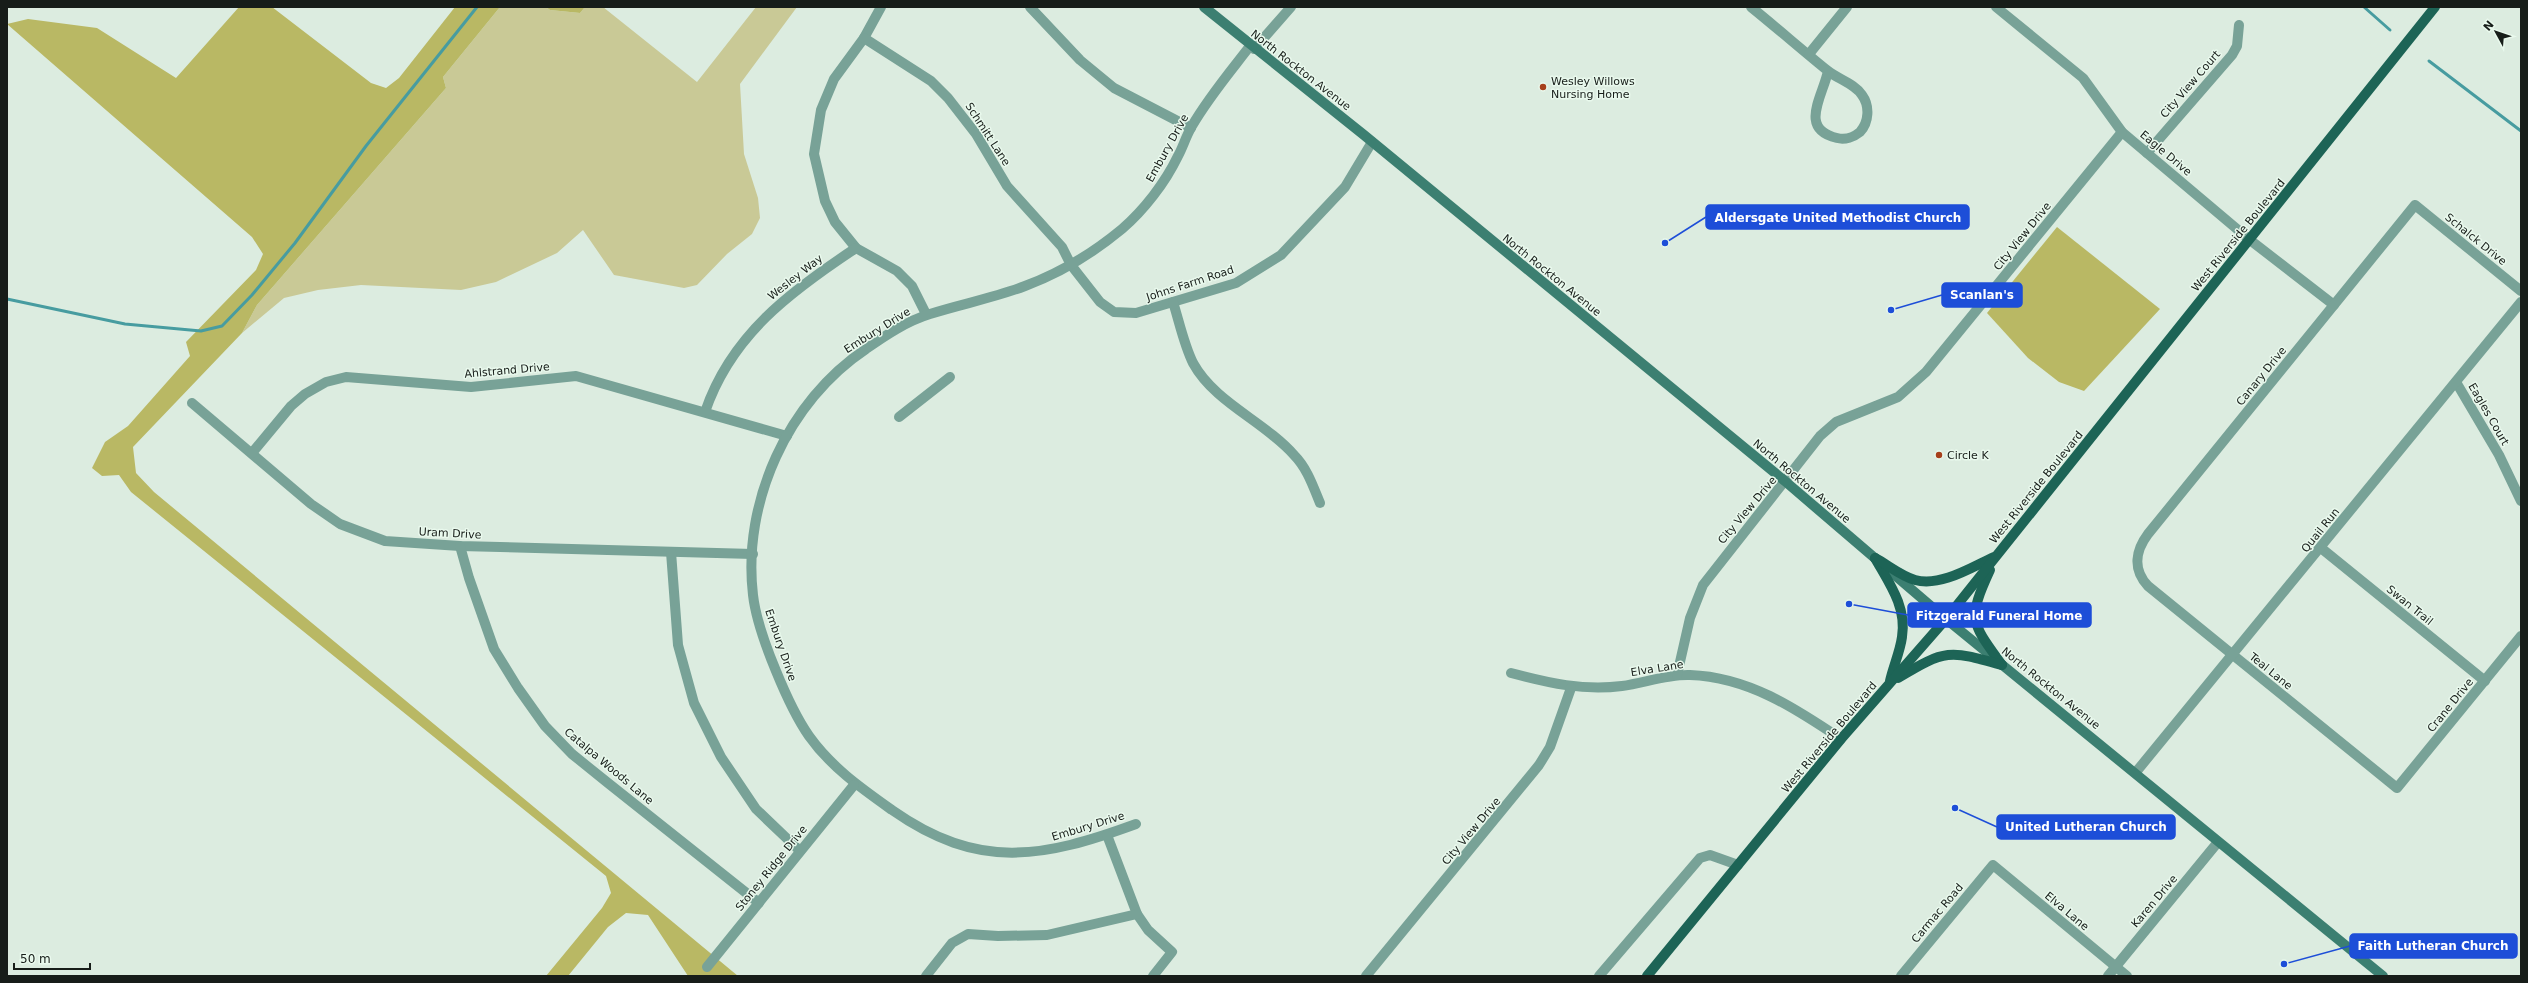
<svg xmlns="http://www.w3.org/2000/svg" width="2528" height="983" font-family="'DejaVu Sans',sans-serif">
<style>
.green{fill:#c9c996}
.forest{fill:#b9b864}
.lines{fill:none;stroke-linecap:round;stroke-linejoin:round}
.stream{stroke:#479ca0;stroke-width:3}
.street{stroke:#78a297;stroke-width:10}
.secondary{stroke:#3c7f71;stroke-width:10}
.primary{stroke:#1d6456;stroke-width:10}
.poi-dot{fill:#a63f1b;stroke:#e9f9ed;stroke-width:1.5}
.labels{text-anchor:middle;stroke-width:3;stroke-linejoin:round;paint-order:stroke}
.street-label{font-size:11px;fill:#171d19;stroke:#e9f9ed}
.poi-label{font-size:11px;fill:#171d19;stroke:#e9f9ed;text-anchor:start}
.leader{fill:none;stroke:#1d4ed8;stroke-width:1.5}
.callout-dot{fill:#1d4ed8;stroke:#e9f9ed;stroke-width:1.5}
.callout{fill:#1d4ed8;stroke:#1d4ed8;stroke-width:1.5}
.callout-label{font-size:12px;text-anchor:middle;font-weight:bold;fill:#fff}
</style>
<rect width="100%" height="100%" fill="#dcece0"/>
<polygon class="green" points="500,7 546,7 550,10 580,13 585,7 603,7 697,82 756,7 797,7 740,84 744,154 758,198 760,218 752,234 727,254 697,285 684,288 614,275 583,230 557,253 496,282 461,290 361,285 318,290 284,298 242,333 257,305 446,88 443,77"/>
<g class="forest">
<polygon points="239,7 272,7 371,83 386,88 399,78 455,7 500,7 443,77 446,88 257,305 242,333 133,447 136,473 154,492 738,976 688,976 648,915 626,913 608,927 568,976 546,976 602,908 611,893 606,876 131,492 119,475 102,476 92,468 105,442 128,426 190,356 186,342 256,270 263,254 252,237 7,24 28,19 97,28 176,78"/>
<polygon points="546,7 585,7 580,13 550,10"/>
<polygon points="2057,227 2160,309 2084,391 2059,382 2028,358 1987,313"/>
</g>
<g class="lines">
<g class="stream">
<polyline points="2364,7 2390,30"/>
<polyline points="2429,61 2521,131"/>
<polyline points="7,299 125,324 201,331 222,326 252,295 295,243 366,146 477,7"/>
</g>
<g class="street">
<polyline points="881,7 864,38 834,79 821,110 814,154 825,201 835,222 856,248 897,271 912,286 926,314"/>
<polyline points="1030,7 1080,60 1114,88 1191,128"/>
<path d="M1751 7C1777 28 1802 50 1828 71 1838 79 1855 84 1862 95 1870 106 1869 122 1860 132 1854 137 1845 140 1837 138 1798 129 1823 96 1828 71"/>
<polyline points="1996,7 2083,78 2122,132 2250,240 2334,305"/>
<polyline points="864,38 931,81 948,98 976,134 1007,186 1062,247 1071,265 1100,302 1114,312 1136,313 1236,283 1281,255 1345,187 1372,142"/>
<polyline points="1254,49 1291,7"/>
<polyline points="1809,54 1847,7"/>
<polyline points="2147,153 2232,55 2237,46 2239,25"/>
<path d="M2521 291 2415 205 2148 534C2136 550 2132 569 2148 586L2397 788 2521 636"/>
<path d="M1173 302C1179 321 1184 345 1193 363 1215 403 1264 421 1294 455 1307 468 1313 486 1320 503"/>
<polyline points="2456,382 2499,455 2521,501"/>
<polyline points="192,403 311,504 340,524 385,541 460,546 753,554"/>
<path d="M705 412C731 335 791 291 856 248"/>
<polyline points="899,417 950,377"/>
<polyline points="252,453 291,406 305,394 326,382 346,377 471,387 576,376 787,436"/>
<polyline points="460,546 469,578 494,649 518,688 545,726 572,754 608,783 759,903"/>
<polyline points="2321,548 2485,681"/>
<polyline points="671,552 678,645 694,703 721,757 756,809 800,851"/>
<path d="M1511 673C1549 683 1583 691 1622 686 1644 683 1668 674 1690 675 1748 677 1795 708 1841 739"/>
<polyline points="1677,675 1690,618 1703,585 1820,436 1836,422 1898,397 1926,372 2122,132"/>
<polyline points="2136,772 2521,302"/>
<path d="M1136 824C1043 858 979 871 892 810 861 788 831 767 809 736 795 716 785 693 776 671 766 647 756 621 753 595 742 502 788 401 866 349 886 335 907 321 930 314 961 304 994 298 1025 286 1060 273 1093 253 1122 229 1144 210 1165 183 1178 156 1183 147 1186 136 1192 126 1208 98 1230 72 1250 46"/>
<polyline points="1107,835 1137,914 1148,930 1172,952 1153,976"/>
<polyline points="707,967 854,785"/>
<polyline points="926,976 952,943 968,934 998,936 1047,935 1137,914"/>
<polyline points="1366,976 1539,765 1550,747 1571,688"/>
<polyline points="1599,976 1700,858 1710,855 1738,865"/>
<polyline points="1901,976 1993,865 2127,976"/>
<polyline points="2108,976 2218,842"/>
</g>
<polyline class="secondary" points="1204,7 1364,135 1786,482 1946,619 2383,976"/>
<g class="primary">
<path d="M1875 558C1889 583 1907 607 1902 637 1900 652 1893 667 1890 681"/>
<path d="M1875 558C1888 565 1901 576 1915 580 1941 587 1972 567 1994 557"/>
<path d="M1990 570C1967 620 1971 622 2002 665"/>
<path d="M1898 678C1946 649 1949 650 2002 665"/>
<polyline points="1647,976 1841,739 1946,619 2435,7"/>
</g>
</g>
<g class="poi-dot">
<circle cx="1543" cy="87" r="4"/>
<circle cx="1939" cy="455" r="4"/>
</g>
<g class="labels">
<g class="street-label">
<text transform="translate(1301 70) rotate(38)" y="4">North Rockton Avenue</text>
<text transform="translate(2190 84) rotate(-49)" y="4">City View Court</text>
<text transform="translate(988 134) rotate(57)" y="4">Schmitt Lane</text>
<text transform="translate(1167 148) rotate(-61)" y="4">Embury Drive</text>
<text transform="translate(2166 153) rotate(40)" y="4">Eagle Drive</text>
<text transform="translate(2238 235) rotate(-51)" y="4">West Riverside Boulevard</text>
<text transform="translate(2022 236) rotate(-51)" y="4">City View Drive</text>
<text transform="translate(2476 239) rotate(39)" y="4">Schalck Drive</text>
<text transform="translate(1552 275) rotate(39)" y="4">North Rockton Avenue</text>
<text transform="translate(795 277) rotate(-38)" y="4">Wesley Way</text>
<text transform="translate(1190 283) rotate(-18)" y="4">Johns Farm Road</text>
<text transform="translate(877 330) rotate(-32)" y="4">Embury Drive</text>
<text transform="translate(507 370) rotate(-5)" y="4">Ahlstrand Drive</text>
<text transform="translate(2261 376) rotate(-51)" y="4">Canary Drive</text>
<text transform="translate(2489 414) rotate(60)" y="4">Eagles Court</text>
<text transform="translate(1802 481) rotate(40)" y="4">North Rockton Avenue</text>
<text transform="translate(2036 487) rotate(-51)" y="4">West Riverside Boulevard</text>
<text transform="translate(1747 510) rotate(-50)" y="4">City View Drive</text>
<text transform="translate(2320 530) rotate(-51)" y="4">Quail Run</text>
<text transform="translate(450 533) rotate(3)" y="4">Uram Drive</text>
<text transform="translate(2410 605) rotate(39)" y="4">Swan Trail</text>
<text transform="translate(781 645) rotate(71)" y="4">Embury Drive</text>
<text transform="translate(1657 668) rotate(-9)" y="4">Elva Lane</text>
<text transform="translate(2271 671) rotate(39)" y="4">Teal Lane</text>
<text transform="translate(2051 688) rotate(39)" y="4">North Rockton Avenue</text>
<text transform="translate(2450 705) rotate(-51)" y="4">Crane Drive</text>
<text transform="translate(1829 737) rotate(-50)" y="4">West Riverside Boulevard</text>
<text transform="translate(609 766) rotate(40)" y="4">Catalpa Woods Lane</text>
<text transform="translate(1088 826) rotate(-17)" y="4">Embury Drive</text>
<text transform="translate(1471 831) rotate(-50)" y="4">City View Drive</text>
<text transform="translate(771 868) rotate(-51)" y="4">Stoney Ridge Drive</text>
<text transform="translate(2154 901) rotate(-50)" y="4">Karen Drive</text>
<text transform="translate(2067 911) rotate(40)" y="4">Elva Lane</text>
<text transform="translate(1937 913) rotate(-50)" y="4">Carmac Road</text>
</g>
<g class="poi-label">
<text x="1551" y="85">Wesley Willows<tspan x="1551" dy="13">Nursing Home</tspan></text>
<text x="1947" y="459">Circle K</text>
</g>
</g>
<path class="leader" d="M1665 243L1706 217M1891 310L1942 295M1849 604L1908 615M1955 808L1997 827M2284 964L2350 946"/>
<g class="callout-dot">
<circle cx="1665" cy="243" r="4"/>
<circle cx="1891" cy="310" r="4"/>
<circle cx="1849" cy="604" r="4"/>
<circle cx="1955" cy="808" r="4"/>
<circle cx="2284" cy="964" r="4"/>
</g>
<g class="callout">
<rect x="1706" y="205" width="263" height="24" rx="4"/>
<rect x="1942" y="283" width="80" height="24" rx="4"/>
<rect x="1908" y="603" width="183" height="24" rx="4"/>
<rect x="1997" y="815" width="178" height="24" rx="4"/>
<rect x="2350" y="934" width="167" height="24" rx="4"/>
</g>
<g class="callout-label">
<text x="1838" y="222">Aldersgate United Methodist Church</text>
<text x="1982" y="299">Scanlan's</text>
<text x="1999" y="620">Fitzgerald Funeral Home</text>
<text x="2086" y="831">United Lutheran Church</text>
<text x="2433" y="950">Faith Lutheran Church</text>
</g>
<rect width="2528" height="983" fill="none" stroke="#171d19" stroke-width="16"/>
<g transform="translate(2496 32) rotate(310)" stroke="#e9f9ed" stroke-width="3" paint-order="stroke">
<path d="M0-3L7 15L0 10L-7 15Z" fill="#171d19"/>
<text y="-6" font-size="11" font-weight="bold" text-anchor="middle" fill="#171d19">N</text>
</g>
<path d="M14 963v6h76v-6" fill="none" stroke="#171d19" stroke-width="2"/>
<text x="20" y="963" font-size="12" fill="#171d19" stroke="#e9f9ed" stroke-width="3" paint-order="stroke">50 m</text>
</svg>
